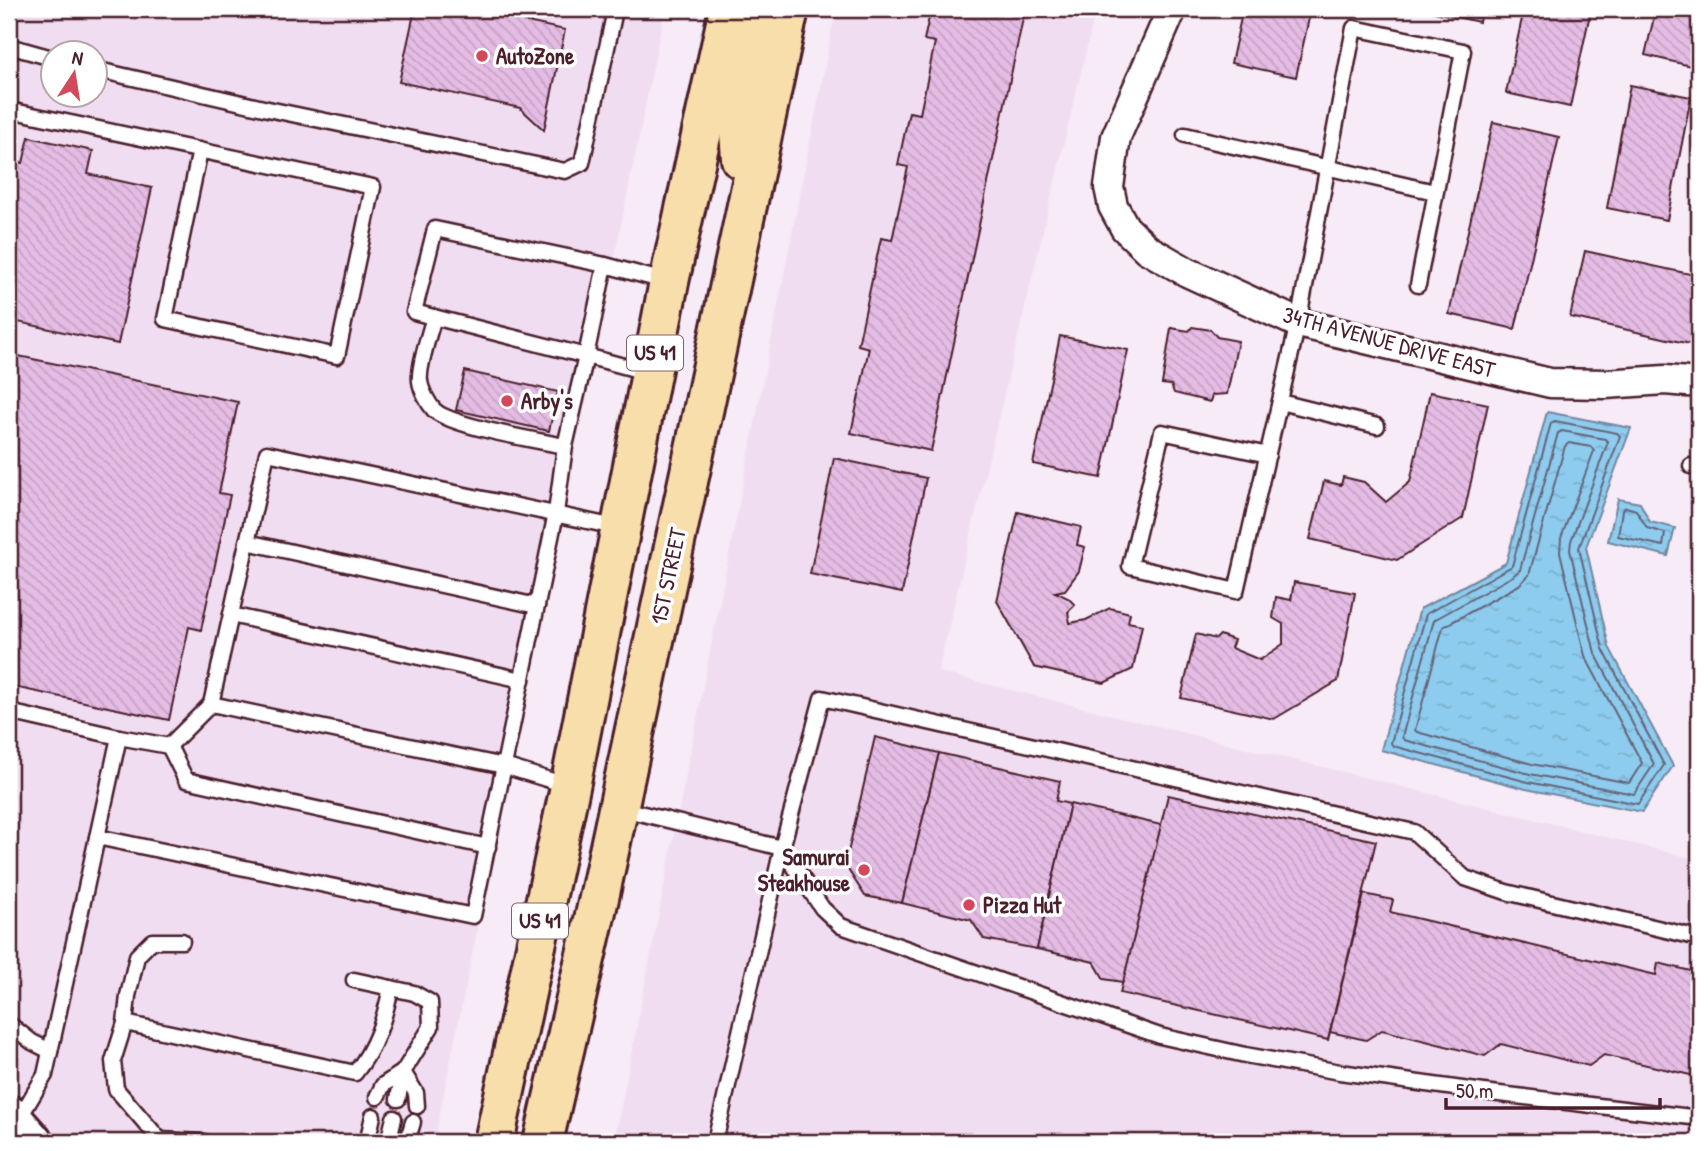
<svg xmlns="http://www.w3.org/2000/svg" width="1708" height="1151" font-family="'Patrick Hand',sans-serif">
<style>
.built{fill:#f1ddf1;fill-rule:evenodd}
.water{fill:url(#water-ripples);stroke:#7287a0;stroke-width:2}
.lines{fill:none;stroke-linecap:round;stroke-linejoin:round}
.shore{stroke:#656479;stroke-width:2}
.building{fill:url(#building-back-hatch);stroke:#4a1f2b;stroke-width:2}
.lane-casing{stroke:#4a1f2b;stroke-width:19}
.street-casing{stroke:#4a1f2b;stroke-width:33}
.secondary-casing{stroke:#4a1f2b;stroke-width:44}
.primary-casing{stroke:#4a1f2b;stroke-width:44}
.lane{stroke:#fff;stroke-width:14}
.street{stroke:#fff;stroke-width:28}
.secondary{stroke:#fff;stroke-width:38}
.primary{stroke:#f8deab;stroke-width:38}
.poi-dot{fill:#d1495b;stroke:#fff;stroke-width:2.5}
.labels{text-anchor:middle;stroke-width:7;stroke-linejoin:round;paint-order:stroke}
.shield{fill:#fff;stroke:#80626b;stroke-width:2}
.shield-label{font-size:21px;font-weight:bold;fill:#4a1f2b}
.poi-label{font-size:23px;font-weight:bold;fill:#4a1f2b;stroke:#fff;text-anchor:start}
.street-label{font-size:23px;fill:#4a1f2b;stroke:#fff}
</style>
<defs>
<pattern id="water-ripples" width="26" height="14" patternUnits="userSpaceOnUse" patternTransform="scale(1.75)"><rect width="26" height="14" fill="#8dccee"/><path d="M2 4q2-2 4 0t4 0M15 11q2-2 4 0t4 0" fill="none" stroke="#7bafcc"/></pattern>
<pattern id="building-back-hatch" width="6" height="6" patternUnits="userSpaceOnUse" patternTransform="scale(1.75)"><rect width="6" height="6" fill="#e4bce4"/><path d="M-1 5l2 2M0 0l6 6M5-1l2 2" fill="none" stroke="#c5a1c4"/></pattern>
</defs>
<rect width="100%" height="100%" fill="#f7ebf7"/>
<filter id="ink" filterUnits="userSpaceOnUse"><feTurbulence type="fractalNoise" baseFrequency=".0143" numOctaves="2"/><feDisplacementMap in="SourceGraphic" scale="14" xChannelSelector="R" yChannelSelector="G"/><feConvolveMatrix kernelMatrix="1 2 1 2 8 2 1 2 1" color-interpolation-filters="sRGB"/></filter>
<g filter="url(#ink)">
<g class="built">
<path d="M9 9H665L434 1142H53L9 1090ZM52 52H94V94H52Z"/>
<polygon points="836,9 1096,9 938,672 1699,860 1699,1142 614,1142"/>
</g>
<g class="water">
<polygon points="1547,412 1631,428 1586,547 1609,647 1673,766 1642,812 1526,789 1381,750 1420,609 1506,563"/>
<polygon points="1618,499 1640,503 1650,522 1675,528 1668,556 1608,541"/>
</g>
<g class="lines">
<g class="shore">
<polygon points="1555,421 1617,433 1620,436 1579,548 1603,649 1664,765 1638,804 1528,782 1393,746 1391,743 1426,614 1512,566 1551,423"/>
<polygon points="1562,431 1605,439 1608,442 1571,541 1570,550 1595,653 1654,764 1634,794 1530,774 1404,740 1402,737 1434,620 1513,576 1520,570 1558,433"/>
<polygon points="1569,443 1591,447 1594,451 1561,538 1560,552 1585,656 1642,763 1629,783 1532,764 1417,732 1415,730 1443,627 1519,585 1529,575 1565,446"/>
<polygon points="1626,507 1636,510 1647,528 1665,533 1663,546 1618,536 1622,510"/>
</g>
</g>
<g class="building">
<polygon points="415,9 466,9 565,30 544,130 520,108 399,82"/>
<polygon points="931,9 1025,9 931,451 851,433 869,348 858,345 881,238 892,240 908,167 898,165 909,112 920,114 935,42 924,40"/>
<polygon points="1243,9 1311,9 1296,77 1231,63"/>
<polygon points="1421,9 1482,9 1479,22"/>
<polygon points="1524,9 1591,9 1570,107 1506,93"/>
<polygon points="1656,9 1699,9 1699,68 1645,55"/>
<polygon points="1630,85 1691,97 1667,220 1607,208"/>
<polygon points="1493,122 1559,137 1515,329 1449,314"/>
<polygon points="29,137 93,151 88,174 152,188 118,344 9,320 9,160 23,163"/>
<polygon points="1585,251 1699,276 1699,346 1570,317"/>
<polygon points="1192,327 1211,330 1217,337 1238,341 1227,394 1212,395 1210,402 1174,393 1171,385 1162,384 1171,328 1189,331"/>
<polygon points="1060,336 1128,350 1101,478 1033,464"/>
<polygon points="9,354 238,402 219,493 230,495 201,630 189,627 169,720 9,686"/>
<polygon points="465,371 558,392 549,431 456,410"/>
<polygon points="1430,392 1488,404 1463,518 1397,560 1310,539 1324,481 1341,485 1343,477 1364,482 1386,502 1410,482"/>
<polygon points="834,458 926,478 902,593 810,574"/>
<polygon points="1018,512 1081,527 1077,545 1085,547 1079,571 1065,590 1055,592 1068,598 1075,605 1068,612 1070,623 1086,620 1110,608 1130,613 1128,622 1142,625 1133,669 1104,683 1034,667 997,601"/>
<polygon points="1294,582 1355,593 1338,681 1274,719 1181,698 1196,634 1216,639 1220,635 1234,640 1231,648 1260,660 1283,644 1283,624 1273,618 1276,597 1291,600"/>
<polygon points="875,737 939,753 902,903 865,896 845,865"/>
<polygon points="939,753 1060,781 1056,801 1070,804 1037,949 984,939 971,920 902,903"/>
<polygon points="1168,795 1376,841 1328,1040 1120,993"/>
<polygon points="1070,804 1161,825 1123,982 1104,979 1094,962 1037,949"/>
<polygon points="1364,894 1393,900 1390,912 1656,975 1658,963 1699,973 1699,1077 1604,1055 1589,1066 1501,1044 1485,1056 1382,1030 1366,1040 1330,1032"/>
</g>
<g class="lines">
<defs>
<g id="lane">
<polyline points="9,46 52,58"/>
<polyline points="94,69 268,109 565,171 582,163 614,15 617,9"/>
<polyline points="9,110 373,187 337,356 165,319 200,150"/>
<polyline points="1185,135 1435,192"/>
<polyline points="605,265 668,282"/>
<path d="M434 317C430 331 418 368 420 381 421 390 428 403 434 410 450 426 539 441 565 446"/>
<polyline points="1280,402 1377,426"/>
<polyline points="1268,455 1162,432 1130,566 1236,591 1298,323 1354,28 1463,51 1418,285"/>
<polyline points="1691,466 1699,468"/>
<polyline points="247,542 537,606"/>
<polyline points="231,615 522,680"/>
<polyline points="211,704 267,453 620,528"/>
<polyline points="9,712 119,737 45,1075 17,1122"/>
<polyline points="119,737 169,746 211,704 504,766 569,786"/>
<polyline points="169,746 186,780 488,847"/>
<polyline points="619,808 782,848 715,1142"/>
<polyline points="97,837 473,916 556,513 565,446 586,356 414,312 435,229 605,265 586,356 650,373"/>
<polyline points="1699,938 1506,892 1465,878 1414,832 822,698 782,848 822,908 841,926 1160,1036 1245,1055 1340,1072 1491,1093 1699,1118"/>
<polyline points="354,980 414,993 430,1002 431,1027 403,1072 398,1099"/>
<path d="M125 1023 355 1073C376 1047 384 1020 391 988"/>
<polyline points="9,1024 32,1042 50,1051"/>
<polyline points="403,1072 416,1093 417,1106"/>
<polyline points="377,1097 383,1085 403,1072"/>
<polyline points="373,1116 369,1134 373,1142"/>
<polyline points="160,1140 116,1089 113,1061 125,1023 128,996 137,956 152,941 182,941"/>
<polyline points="157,1142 160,1140 204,1142"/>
<polyline points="388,1142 394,1118"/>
<polyline points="407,1142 413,1122"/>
</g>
<polyline id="street" points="1172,9 1116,137 1109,187 1113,206 1125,228 1147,249 1187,272 1298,323 1550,383 1605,384 1665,380 1699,383"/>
<polyline id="secondary" points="9,1115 33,1142"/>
<g id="primary">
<polyline points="741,159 738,116 759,9"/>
<polyline points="494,1142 570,787 669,282 729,9"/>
<polyline points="543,1142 599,898 789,9"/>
</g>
</defs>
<use href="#lane" class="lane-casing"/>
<use href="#street" class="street-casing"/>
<use href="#secondary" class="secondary-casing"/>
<use href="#primary" class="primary-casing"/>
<use href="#lane" class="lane"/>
<use href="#street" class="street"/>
<use href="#secondary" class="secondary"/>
<use href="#primary" class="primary"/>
</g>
</g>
<g class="poi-dot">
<circle cx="482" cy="56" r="7"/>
<circle cx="507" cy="401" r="7"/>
<circle cx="864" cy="870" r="7"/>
<circle cx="969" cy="905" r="7"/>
</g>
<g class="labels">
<g class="shield">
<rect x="627" y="335.5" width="56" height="35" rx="5"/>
<rect x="512" y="903.5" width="56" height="35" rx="5"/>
</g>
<g class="shield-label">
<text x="655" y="360">US 41</text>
<text x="540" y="928">US 41</text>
</g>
<g class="poi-label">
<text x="496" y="64">AutoZone</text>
<text x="521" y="409">Arby's</text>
<text x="850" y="865" text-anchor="end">Samurai<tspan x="850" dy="26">Steakhouse</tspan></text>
<text x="983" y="913">Pizza Hut</text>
</g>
<g class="street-label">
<text transform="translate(1389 342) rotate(15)" y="8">34TH AVENUE DRIVE EAST</text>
<text transform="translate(668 576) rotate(-78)" y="8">1ST STREET</text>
</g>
</g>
<rect width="1708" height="1151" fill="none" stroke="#fff" stroke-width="35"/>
<rect x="18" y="18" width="1673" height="1116" fill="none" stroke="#4a1f2b" stroke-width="2.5" filter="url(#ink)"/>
<g transform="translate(74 74) rotate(12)"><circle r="33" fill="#ffffff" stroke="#b7a5aa" stroke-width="2"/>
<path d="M0-5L12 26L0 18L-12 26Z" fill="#d1495b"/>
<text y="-10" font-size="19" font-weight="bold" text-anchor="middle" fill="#4a1f2b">N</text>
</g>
<path d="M1446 1098v10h214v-10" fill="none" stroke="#4a1f2b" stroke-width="3.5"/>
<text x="1456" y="1098" font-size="21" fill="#4a1f2b" stroke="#ffffff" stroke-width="5" paint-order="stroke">50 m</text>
</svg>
